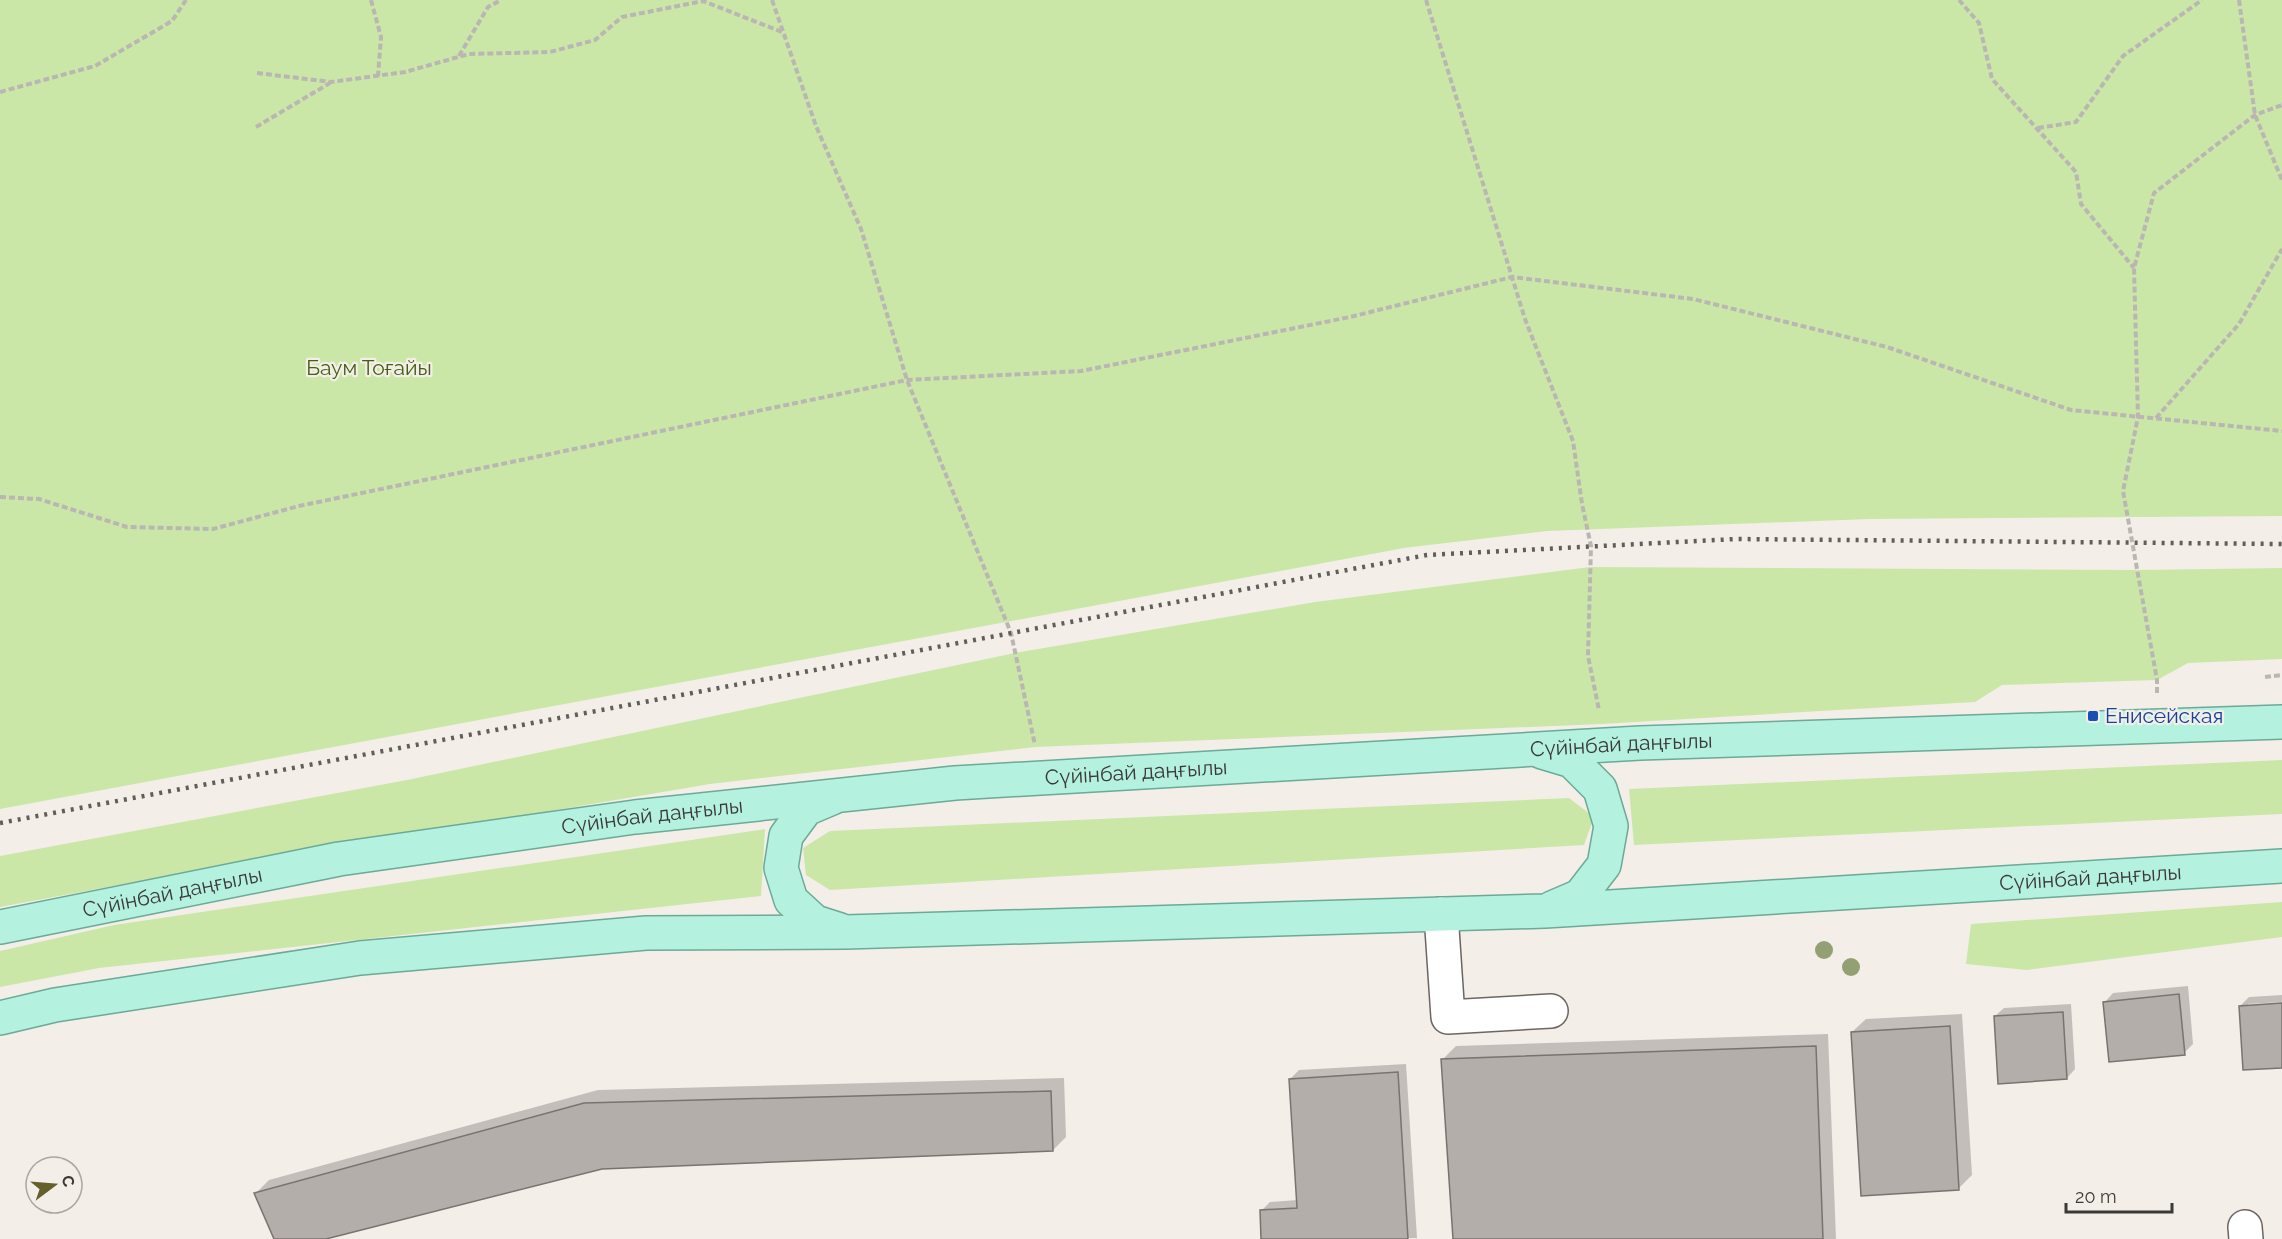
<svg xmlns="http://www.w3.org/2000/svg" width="2282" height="1239" font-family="Raleway,sans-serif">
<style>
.green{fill:#cae7a8}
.shadow{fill:#0003}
.building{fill:#b4aeaa;stroke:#79736f;stroke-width:1.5}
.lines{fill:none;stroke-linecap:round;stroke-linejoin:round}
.minor-casing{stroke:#6b6661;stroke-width:36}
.major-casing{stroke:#6aaa97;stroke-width:36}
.path{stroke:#bab6b2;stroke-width:4;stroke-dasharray:6 3;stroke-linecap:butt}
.minor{stroke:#fff;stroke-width:33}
.major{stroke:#b5f1df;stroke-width:33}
.rail{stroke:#605e5b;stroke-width:4.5;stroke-dasharray:3 6;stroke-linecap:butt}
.tree{fill:#93a073}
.transit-dot{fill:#1a4fb4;stroke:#f4eee9;stroke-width:2}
.labels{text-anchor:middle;stroke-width:4.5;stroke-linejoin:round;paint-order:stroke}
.park-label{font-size:21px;fill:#436013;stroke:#f4eee9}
.transit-label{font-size:21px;fill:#164399;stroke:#f4eee9;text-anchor:start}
.street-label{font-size:21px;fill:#3b3937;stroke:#f4eee9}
</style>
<rect width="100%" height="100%" fill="#f4eee9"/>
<g class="green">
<polygon points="0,0 2282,0 2282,516 1869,519 1547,531 1404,548 0,809"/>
<polygon points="1590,567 2138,570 2282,568 2282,659 2188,663 2157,680 2002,685 1975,702 1602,724 1035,747 710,784 151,879 0,907 0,856 407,780 1015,653 1315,602"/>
<polygon points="2282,760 2282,814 1634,845 1629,789"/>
<polygon points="1569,798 1594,817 1584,845 830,890 806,875 803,848 830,831"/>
<polygon points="765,829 761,896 99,968 0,987 0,951 114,925"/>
<polygon points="2282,902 2282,937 2027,970 1966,964 1971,924"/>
</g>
<g class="shadow">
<polygon points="2188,986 2193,1044 2184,1053 2105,1002 2113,993"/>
<polygon points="2282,995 2282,1002 2248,1004 2248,1007 2282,1005 2282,1066 2240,1006 2249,997"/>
<polygon points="2071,1004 2075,1069 2067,1078 1995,1016 2004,1008"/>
<polygon points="1962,1014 1972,1175 1959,1188 1852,1032 1866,1019"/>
<polygon points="1828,1034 1836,1239 1454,1239 1443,1059 1456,1046"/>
<polygon points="1406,1064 1417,1238 1262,1239 1261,1211 1270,1202 1298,1200 1290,1079 1299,1070"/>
<polygon points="1064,1078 1066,1137 1053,1150 602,1168 320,1239 276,1239 256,1193 269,1180 598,1090"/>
</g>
<g class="building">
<polygon points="2179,994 2185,1055 2109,1062 2103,1002"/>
<polygon points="2282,1003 2282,1068 2243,1070 2239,1006"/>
<polygon points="2063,1012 2067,1079 1998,1084 1994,1016"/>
<polygon points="1950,1026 1959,1190 1861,1196 1851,1032"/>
<polygon points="1816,1046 1823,1239 1453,1239 1441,1059"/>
<polygon points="1398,1072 1408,1239 1261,1239 1260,1210 1297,1208 1289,1079"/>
<polygon points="1051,1091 1053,1151 602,1169 326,1239 274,1239 254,1193 584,1103"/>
</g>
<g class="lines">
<defs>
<g id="minor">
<polyline points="1441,914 1448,1017 1551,1011"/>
<polyline points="2245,1227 2246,1239"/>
</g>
<g id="major">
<polyline points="1542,752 1572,761 1600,789 1611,826 1604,865 1580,896 1552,908"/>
<polyline points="832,798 806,809 786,836 781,868 791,900 815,922 840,930"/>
<path id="s1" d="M0 927 339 859 635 817 955 783 1640 743 2282 722"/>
<path id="s2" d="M0 1018 55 1005 360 958 646 933 846 932 1545 911 2282 866"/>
</g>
</defs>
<use href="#minor" class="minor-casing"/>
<use href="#major" class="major-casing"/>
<g class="path">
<polyline points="371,0 381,37 378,76"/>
<polyline points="772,0 816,126 861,229 907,380 1011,633 1035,745"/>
<polyline points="1426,0 1525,319 1573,441 1582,504 1591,546 1588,656 1599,710"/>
<polyline points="1959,0 1979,23 1992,79 2076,172 2081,204 2134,268"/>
<polyline points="2239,0 2255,115 2282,180"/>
<polyline points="459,56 488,7 501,0"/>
<polyline points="257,73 331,82 405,72 469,54 550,52 595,40 622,17 703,1 782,32"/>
<polyline points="0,92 95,66 172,21 186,0"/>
<polyline points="256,127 330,83"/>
<polyline points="2038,128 2076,122 2123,56 2202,0"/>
<polyline points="2156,418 2239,324 2282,249"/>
<polyline points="0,497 39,499 127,527 213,529 299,506 907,380 1081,371 1350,317 1512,277 1693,299 1887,347 2071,410 2282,431"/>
<polyline points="2265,677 2282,675"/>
<polyline points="2157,693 2157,680 2123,491 2138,417 2134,268 2154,193 2255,115 2282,105"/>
</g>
<use href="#minor" class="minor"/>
<use href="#major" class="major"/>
<polyline class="rail" points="0,823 1427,555 1736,539 2282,544"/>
</g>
<g class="tree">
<circle cx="1824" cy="950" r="9"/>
<circle cx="1851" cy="967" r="9"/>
</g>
<rect class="transit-dot" x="2087" y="710" width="12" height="12" rx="3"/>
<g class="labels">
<g class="park-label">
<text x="369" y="375">Баум Тоғайы</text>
</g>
<g class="transit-label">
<text x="2105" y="723">Енисейская</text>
</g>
<g class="street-label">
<text dy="7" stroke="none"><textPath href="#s1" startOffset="1634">Сүйінбай даңғылы</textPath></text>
<text dy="7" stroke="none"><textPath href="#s1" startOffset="1148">Сүйінбай даңғылы</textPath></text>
<text dy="7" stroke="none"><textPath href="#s1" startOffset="662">Сүйінбай даңғылы</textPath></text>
<text dy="7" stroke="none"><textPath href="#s2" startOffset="2098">Сүйінбай даңғылы</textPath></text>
<text dy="7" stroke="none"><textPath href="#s1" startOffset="176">Сүйінбай даңғылы</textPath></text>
</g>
</g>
<g transform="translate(54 1185) rotate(74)"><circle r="28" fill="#f4eee9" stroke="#aaa6a2" stroke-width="1.5"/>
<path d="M0-4.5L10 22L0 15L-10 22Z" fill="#645f2b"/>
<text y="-9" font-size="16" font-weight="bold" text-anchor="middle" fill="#3b3937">С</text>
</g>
<path d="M2066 1203v9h106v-9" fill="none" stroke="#3b3937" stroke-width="3"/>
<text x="2075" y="1203" font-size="18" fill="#3b3937" stroke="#f4eee9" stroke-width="4.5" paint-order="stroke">20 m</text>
</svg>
